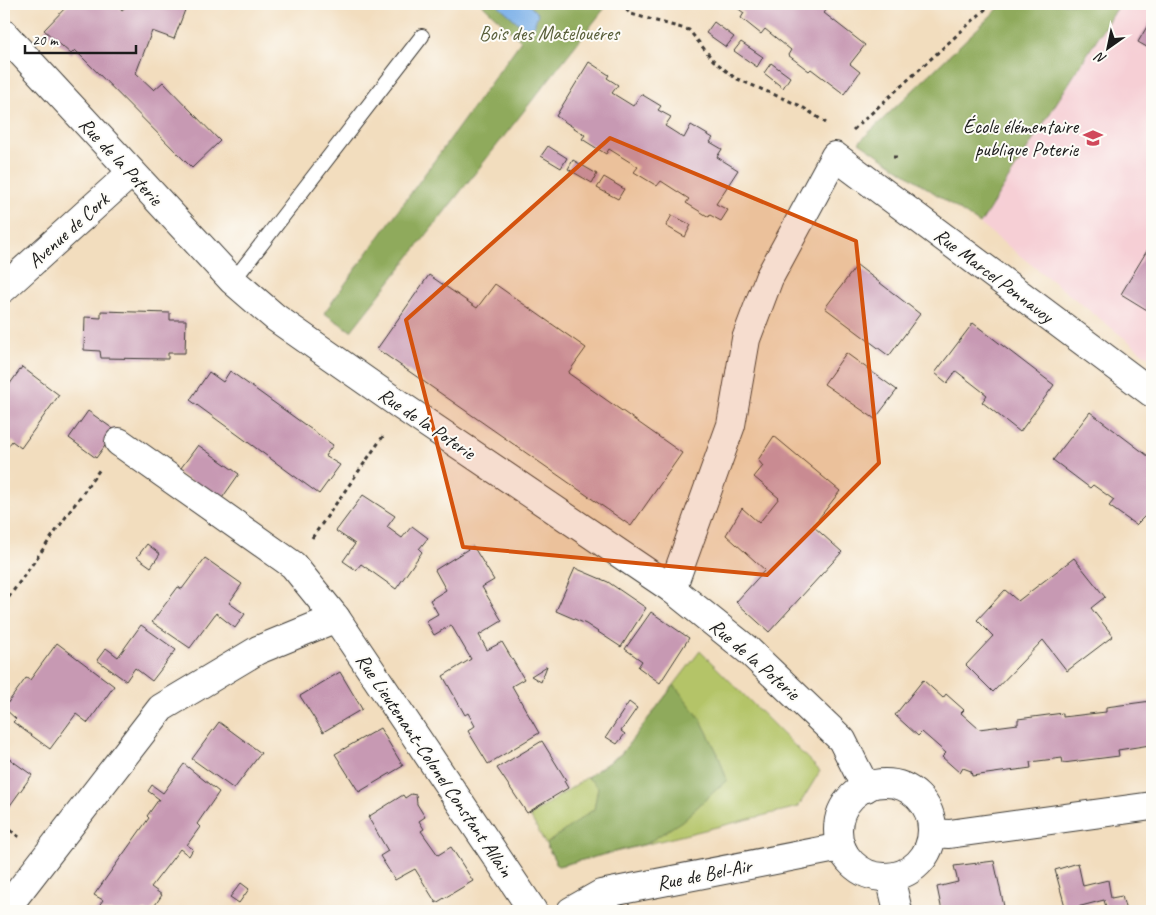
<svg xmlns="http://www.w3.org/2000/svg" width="1156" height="915" font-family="Caveat,sans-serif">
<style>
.built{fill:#f6cfd5}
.green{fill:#b4c467;stroke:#687042}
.forest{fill:#8faa5c;stroke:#56633c}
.water{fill:#79afe8;stroke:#4a6682}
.building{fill:#c799b3}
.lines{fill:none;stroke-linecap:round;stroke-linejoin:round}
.lane-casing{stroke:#3c3934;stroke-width:16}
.street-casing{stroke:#3c3934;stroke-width:30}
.path{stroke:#3c3934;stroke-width:3;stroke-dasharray:4 4;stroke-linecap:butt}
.lane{stroke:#fff;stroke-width:14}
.street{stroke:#fff;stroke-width:28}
.marked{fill:#d4530e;fill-opacity:0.2;stroke:#d4530e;stroke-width:4;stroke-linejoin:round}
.labels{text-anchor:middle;stroke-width:4;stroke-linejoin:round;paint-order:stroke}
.park-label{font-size:20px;fill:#595f3a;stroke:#fdfcf7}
.poi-label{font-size:20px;fill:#1c1c1c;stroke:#fdfcf7;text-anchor:end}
.street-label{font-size:20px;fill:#1c1c1c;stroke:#fdfcf7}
</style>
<rect width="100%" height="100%" fill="#fdfcf7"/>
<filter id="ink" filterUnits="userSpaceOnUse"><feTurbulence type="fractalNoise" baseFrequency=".02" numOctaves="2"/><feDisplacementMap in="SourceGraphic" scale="10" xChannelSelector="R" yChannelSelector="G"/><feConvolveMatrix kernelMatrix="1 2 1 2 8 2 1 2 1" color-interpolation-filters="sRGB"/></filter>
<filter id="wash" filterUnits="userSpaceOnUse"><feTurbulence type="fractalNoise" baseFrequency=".0096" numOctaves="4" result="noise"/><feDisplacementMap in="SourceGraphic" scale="20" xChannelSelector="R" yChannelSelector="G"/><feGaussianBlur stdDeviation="1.12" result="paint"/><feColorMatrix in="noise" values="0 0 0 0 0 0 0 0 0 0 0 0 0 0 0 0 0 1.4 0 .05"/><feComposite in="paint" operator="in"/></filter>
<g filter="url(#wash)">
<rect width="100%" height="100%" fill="#f2ddbe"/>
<polygon class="built" points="1119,4 1152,4 1152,360 980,224"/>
<polygon class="green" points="700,651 820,771 798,807 558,866 530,816 621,754"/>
<g class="forest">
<polygon points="482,4 608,4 351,331 324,313 521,41"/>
<polygon points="1003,4 1119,4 980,224 859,142"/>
<polygon points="674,685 700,718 718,754 727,780 682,821 646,844 558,866 546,844 594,809 598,787 587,777 621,754"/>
</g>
<polygon class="water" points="497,4 528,4 538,14 534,26 524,28"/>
<g id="blocks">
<g class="building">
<polygon points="69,4 116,4 122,10 129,4 184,4 182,9 185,10 174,39 152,31 136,73 154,90 163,82 220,141 192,168 75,50 71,54 44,30"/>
<polygon points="732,4 831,4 824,13 865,45 850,64 860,72 844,94 811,69 809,71 788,55 791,50 765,29 761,34 741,18 744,13"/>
<polygon points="1152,18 1152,50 1138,42"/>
<polygon points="714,22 734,37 726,47 706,33"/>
<polygon points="741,42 763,57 757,67 734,51"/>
<polygon points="589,62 609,75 607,78 618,85 612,93 633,106 641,94 661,106 658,110 671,117 665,126 684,138 691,125 713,138 710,142 722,149 717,157 738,170 716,204 728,210 721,221 710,215 709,217 686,203 689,199 661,181 657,186 634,172 638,167 609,149 606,154 582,139 585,135 556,116"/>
<polygon points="771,63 790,77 783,88 764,73"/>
<polygon points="548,146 567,158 561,168 541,156"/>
<polygon points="573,160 597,174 592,183 568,169"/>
<polygon points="604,177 624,189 618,199 597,188"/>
<polygon points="672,215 691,225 685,237 666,226"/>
<polygon points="1148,249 1152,251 1152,313 1121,294"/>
<polygon points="857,265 920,314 889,356 825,308"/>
<polygon points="429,275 477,308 495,284 586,348 568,373 682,453 631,526 377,349"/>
<polygon points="101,311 170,313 170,320 186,320 185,353 168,353 168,359 101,358 100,351 84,350 85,317 101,318"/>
<polygon points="973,323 1054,385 1020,432 982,402 987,395 956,371 947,383 935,373"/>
<polygon points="846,353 897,390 875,419 824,384"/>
<polygon points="22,367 59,395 21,448 12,441 4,452 4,392"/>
<polygon points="230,371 333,445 325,456 340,465 319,494 190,400 209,372 223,382"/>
<polygon points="88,411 116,431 96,458 69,438"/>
<polygon points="1090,412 1152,459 1152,509 1136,525 1109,506 1114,500 1093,485 1090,488 1053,460"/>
<polygon points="774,436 840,491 813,526 842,552 769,632 736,602 765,570 726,535 742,508 759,523 779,498 754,477 763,466 758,460"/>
<polygon points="198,445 239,474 220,501 178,472"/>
<polygon points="363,495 395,516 387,527 402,538 412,526 428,538 419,549 422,552 396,589 361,564 356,570 343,561 355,544 336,531"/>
<polygon points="147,544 160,554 151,567 137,557"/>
<polygon points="473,546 494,580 482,587 502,621 479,635 487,650 502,642 524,679 512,686 539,733 488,764 468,731 475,726 468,713 465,715 443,676 471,659 451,625 434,635 426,621 438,614 430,600 446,590 435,570"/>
<polygon points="205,558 242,584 229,603 245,614 235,628 216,613 190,648 152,622 178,587 182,589"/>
<polygon points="1074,558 1105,597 1091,608 1113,636 1067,671 1043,640 993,692 966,665 993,636 977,620 1005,590 1018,601"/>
<polygon points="575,568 608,582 646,608 621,647 586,624 556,611"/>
<polygon points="651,612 689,638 660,683 638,667 642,661 625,649"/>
<polygon points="141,625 176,650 152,681 135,668 126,681 97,660 106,648 118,657"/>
<polygon points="57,643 114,686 88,723 76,714 50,749 13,722 16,719 4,708 26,678 30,680"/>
<polygon points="547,666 541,682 531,676"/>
<polygon points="340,672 362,709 323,732 300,696"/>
<polygon points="923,680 943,698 946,694 964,710 961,713 979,729 1018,724 1018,719 1063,713 1063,717 1106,712 1106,707 1151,701 1152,754 1150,745 1118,750 1119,756 1063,763 1062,758 1030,762 1031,768 972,776 971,771 963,768 960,773 942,757 946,753 922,732 918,736 895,715"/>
<polygon points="629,702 637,708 621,731 625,734 617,744 606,737"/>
<polygon points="219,722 261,753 234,789 192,759"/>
<polygon points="380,728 403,766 359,792 335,754"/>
<polygon points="542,741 566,780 564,781 568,788 527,813 497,768"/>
<polygon points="4,755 32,775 6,811 4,809"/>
<polygon points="184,764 219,792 197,824 200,827 187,845 193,849 189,856 180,849 151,887 162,895 151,911 95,911 103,900 94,895 149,818 147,816 159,799 148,791 152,785 163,793"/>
<polygon points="411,794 416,795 417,804 425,817 419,821 424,829 421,831 438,855 451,847 473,881 436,903 415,869 395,880 380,856 388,851 368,817 403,795 405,798"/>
<polygon points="994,861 1005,911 942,911 937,887 958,882 954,866"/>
<polygon points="1078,863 1083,886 1108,880 1111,898 1122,896 1126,911 1107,911 1104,900 1066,910 1055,870"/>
<polygon points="241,883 249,889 239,903 230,897"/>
</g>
</g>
</g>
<g filter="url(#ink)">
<use href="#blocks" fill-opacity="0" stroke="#3c3934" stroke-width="1"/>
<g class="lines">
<defs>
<polyline id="lane" points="233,281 422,36"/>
<g id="street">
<polyline points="4,34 233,281 276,318 403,407 672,589 749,651 842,740 866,788"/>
<polyline points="4,288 131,173"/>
<polyline points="119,442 293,565 336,618"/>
<polyline points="672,589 731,425 746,339 769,278 835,156 1152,393"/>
<circle cx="885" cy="830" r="47"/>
<polyline points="932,833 949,834 1152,806"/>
<polyline points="890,877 898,911"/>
<polyline points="4,911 161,708 258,650 336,618 533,911"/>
<polyline points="571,911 601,894 841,847"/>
</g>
</defs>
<use href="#lane" class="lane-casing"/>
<use href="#street" class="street-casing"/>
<g class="path">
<polyline points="620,4 631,14 689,30 713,60 735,78 801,106 826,123"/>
<polyline points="853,130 991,4"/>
<polyline points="893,157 901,157"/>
<polyline points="312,538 384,435"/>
<polyline points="4,604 100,469"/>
<polyline points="4,825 19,837"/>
</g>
<use href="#lane" class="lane"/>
<use href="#street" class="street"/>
</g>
</g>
<path class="marked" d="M610 138 856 241 879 463 767 575 463 547 406 320Z"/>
<defs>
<symbol id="school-bare" viewBox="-9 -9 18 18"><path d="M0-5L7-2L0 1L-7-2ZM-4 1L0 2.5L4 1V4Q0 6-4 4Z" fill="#d1495b" stroke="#fdfcf7" stroke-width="2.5" paint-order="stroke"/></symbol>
</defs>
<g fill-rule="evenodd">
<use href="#school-bare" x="1079" y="124" width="28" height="28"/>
</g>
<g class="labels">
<g class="park-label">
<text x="549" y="40">Bois des Matelouéres</text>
</g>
<g class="poi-label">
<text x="1078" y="133">École élémentaire<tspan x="1078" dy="23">publique Poterie</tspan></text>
</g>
<g class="street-label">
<text transform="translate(121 161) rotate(47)" y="7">Rue de la Poterie</text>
<text transform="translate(68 230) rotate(-42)" y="7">Avenue de Cork</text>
<text transform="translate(994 275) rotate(37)" y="7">Rue Marcel Ponnavoy</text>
<text transform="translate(427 423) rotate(34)" y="7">Rue de la Poterie</text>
<text transform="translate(755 659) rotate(41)" y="7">Rue de la Poterie</text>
<text transform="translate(435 765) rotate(56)" y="7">Rue Lieutenant-Colonel Constant Allain</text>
<text transform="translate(704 874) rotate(-11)" y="7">Rue de Bel-Air</text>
</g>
</g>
<rect width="1156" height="915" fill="none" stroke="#fdfcf7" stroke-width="20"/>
<g transform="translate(1108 48) rotate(213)" stroke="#fdfcf7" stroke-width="4" paint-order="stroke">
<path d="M0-4L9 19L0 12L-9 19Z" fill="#1c1c1c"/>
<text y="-8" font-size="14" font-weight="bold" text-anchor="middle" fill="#1c1c1c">N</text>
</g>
<path d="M25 45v8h111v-8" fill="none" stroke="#1c1c1c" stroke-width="2.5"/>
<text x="32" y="45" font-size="15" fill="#1c1c1c" stroke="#fdfcf7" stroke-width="4" paint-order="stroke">20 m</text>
</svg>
